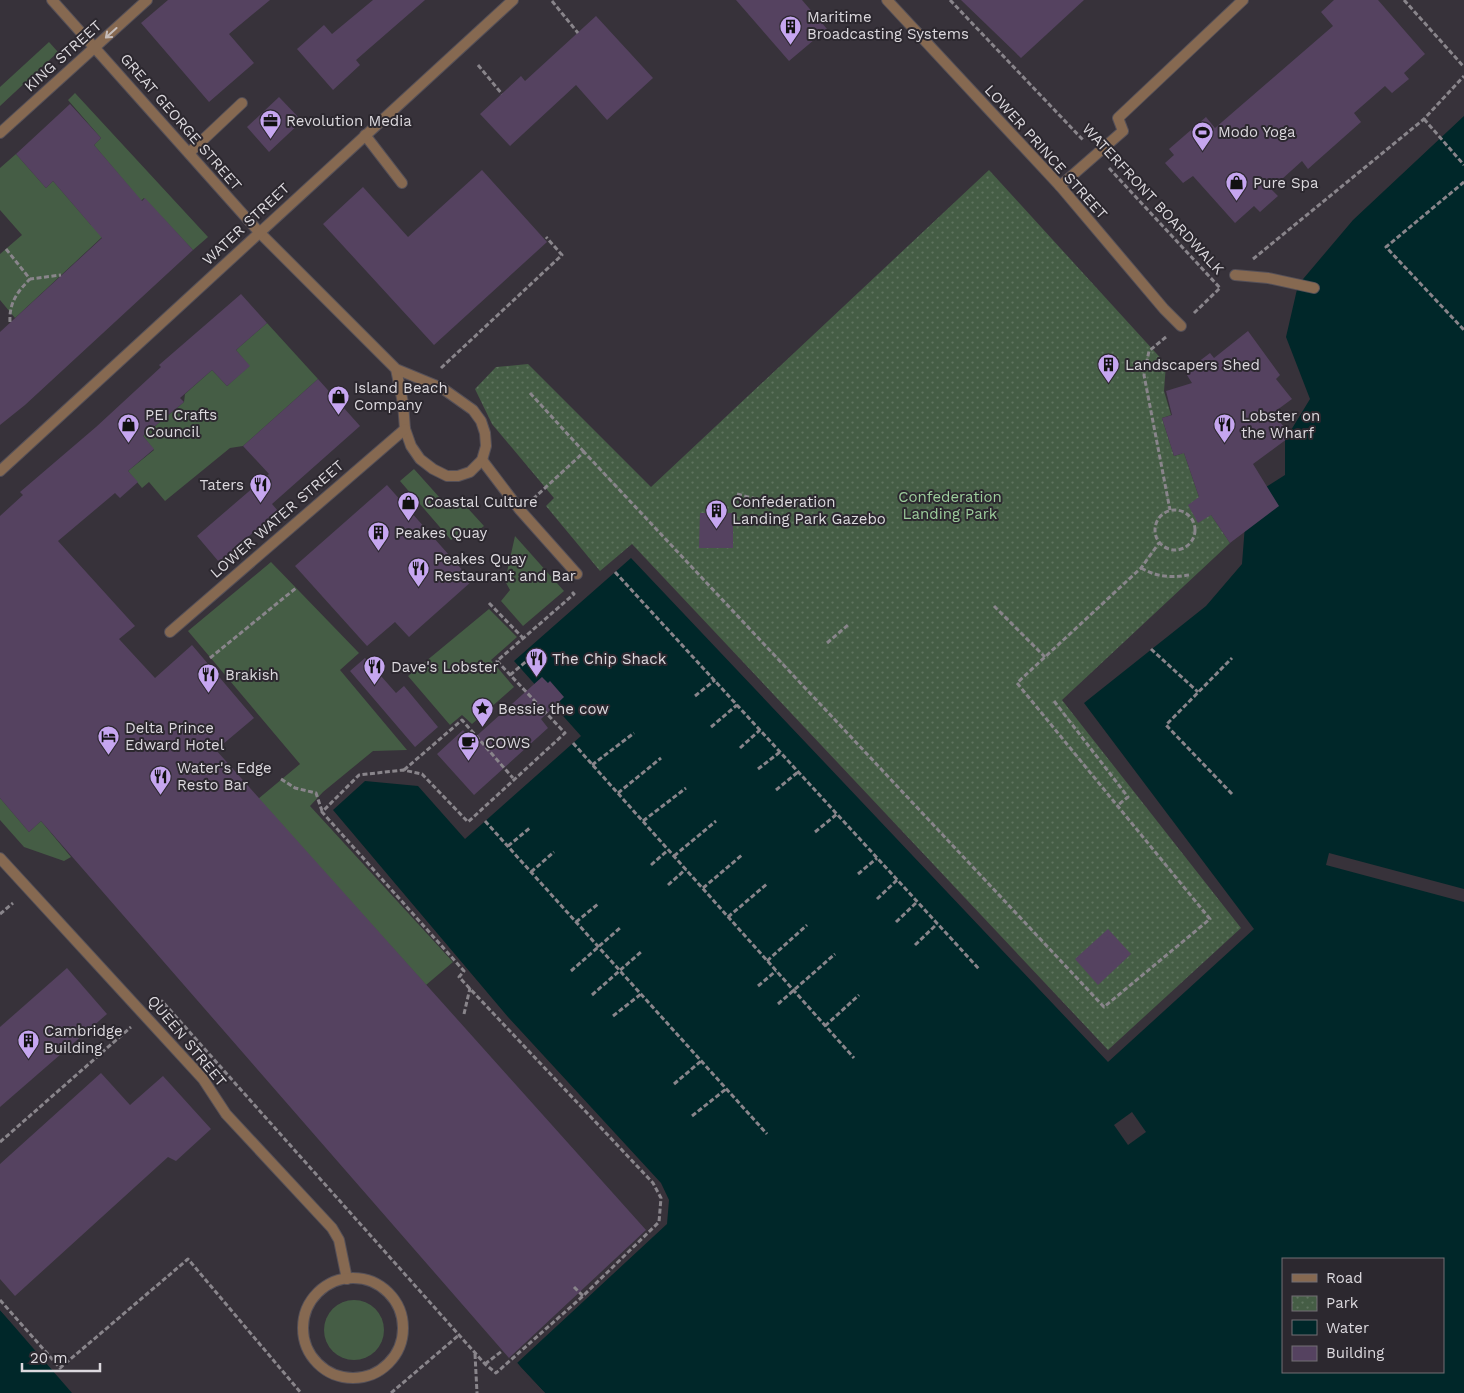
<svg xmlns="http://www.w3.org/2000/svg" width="1464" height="1393" font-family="'Work Sans',sans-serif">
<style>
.green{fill:#455d45}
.park{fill:url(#park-dots)}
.water{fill:#002729;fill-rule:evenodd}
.pier{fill:#37323a}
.building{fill:#554260}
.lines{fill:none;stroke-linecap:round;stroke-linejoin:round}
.service-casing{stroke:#555058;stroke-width:12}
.minor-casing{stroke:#555058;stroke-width:12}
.tertiary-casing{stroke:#555058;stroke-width:12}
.path{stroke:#89858b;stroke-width:3;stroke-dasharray:5 2.5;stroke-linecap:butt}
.service{stroke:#866951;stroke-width:10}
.minor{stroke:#866951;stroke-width:10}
.tertiary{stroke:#866951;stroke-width:10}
.oneway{stroke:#c6bdbb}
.labels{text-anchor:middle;stroke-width:4;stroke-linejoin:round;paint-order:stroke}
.poi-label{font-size:15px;fill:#dcd9de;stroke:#2c282f;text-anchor:start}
.street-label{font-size:15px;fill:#dcd9de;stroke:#2c282f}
.park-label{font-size:15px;fill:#9dcd9c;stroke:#2c282f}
</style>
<defs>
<pattern id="park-dots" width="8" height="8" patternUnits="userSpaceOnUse" patternTransform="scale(1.25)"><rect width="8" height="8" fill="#455d45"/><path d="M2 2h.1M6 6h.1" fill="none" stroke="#5f745f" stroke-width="1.8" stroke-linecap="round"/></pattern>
</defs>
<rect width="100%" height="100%" fill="#37323a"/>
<g class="green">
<polygon points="49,42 58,52 0,106 0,87"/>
<polygon points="75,93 208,237 193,250 144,198 15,318 0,300 0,254 22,235 0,210 0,168 16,154 46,188 53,181 91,225 132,190 94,145 101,138 68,100"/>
<polygon points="267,323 318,379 243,446 230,448 165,501 149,482 142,488 128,471 154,450 143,436 184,402 185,394 212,370 227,386 249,366 236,350"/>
<polygon points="414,469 440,498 463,503 484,526 468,539 460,533 451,540 400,481"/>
<polygon points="515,536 564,591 523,626 501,601 510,590 505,581"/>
<polygon points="271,562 359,653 340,670 407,750 373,751 323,792 310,806 453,962 426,985 258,799 300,764 188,631"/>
<polygon points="489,609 517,637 491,660 514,687 472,724 462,715 450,725 408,676"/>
<polygon points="0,798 29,832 41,821 71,857 64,861 24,847 0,820"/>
<circle cx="354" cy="1330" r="30"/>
</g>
<polygon class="park" points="989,170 1166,364 1164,391 1171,415 1162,418 1174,456 1184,453 1199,497 1230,543 1062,700 1241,928 1108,1050 632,544 600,571 546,506 554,498 492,424 475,389 496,367 528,364 651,487"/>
<g class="water">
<path d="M1464 116V1393H545L517 1363 667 1224 669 1200 661 1183 508 1017 333 810 365 781 418 786 465 839 581 736 514 661 631 558 1108 1062 1254 929 1084 703 1206 606 1242 564 1247 499 1285 475V440L1310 399 1286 337 1298 285 1353 220ZM1283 1259H1443V1372H1283Z"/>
<polygon points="0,1310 72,1393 0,1393"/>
</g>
<g class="pier">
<polygon points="1329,853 1464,889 1464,902 1326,865"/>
<polygon points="1132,1112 1146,1132 1128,1145 1114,1125"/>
<polygon points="0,1308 2,1309 63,1379 0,1310"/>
<polygon points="516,1361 522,1369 545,1393 541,1393 520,1370"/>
</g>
<g class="building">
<polygon points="168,0 270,0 229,34 254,63 209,102 141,23"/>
<polygon points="373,0 425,0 356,60 360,65 333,90 297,49 324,25 332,34"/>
<polygon points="736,0 802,0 827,29 789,61"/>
<polygon points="961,0 1084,0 1021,58"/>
<polygon points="1334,0 1378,0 1425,54 1404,73 1409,79 1392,93 1385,86 1354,113 1361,122 1308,169 1302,161 1271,189 1278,196 1260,212 1254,206 1235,223 1193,176 1183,183 1165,163 1174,155 1169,149 1206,117 1215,128 1333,26 1321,12"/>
<polygon points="596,16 653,78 607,120 576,85 510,146 480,114 521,76 525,81"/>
<polygon points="279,97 302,121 269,152 247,127"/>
<polygon points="70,104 101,138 94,145 142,201 145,198 193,250 25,405 0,425 0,332 102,238 53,181 46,188 16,154"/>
<polygon points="482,170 547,242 434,345 323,224 363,187 408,237"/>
<polygon points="241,294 267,323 236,350 250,366 227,386 212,370 180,398 184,402 143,436 154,449 128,471 138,482 120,498 115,493 58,541 135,626 119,639 155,678 192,645 254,718 216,750 646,1230 509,1358 41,821 29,832 0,798 0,516 23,495 20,492 96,427 161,367 159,365"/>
<polygon points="1248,331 1280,375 1276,379 1292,399 1273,413 1291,436 1253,464 1279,506 1230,543 1211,515 1198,523 1188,505 1199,497 1184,453 1174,456 1162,418 1172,415 1166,391 1192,383 1185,372 1210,353 1214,358"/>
<polygon points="318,379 360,426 272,504 278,511 219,562 197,536 269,474 243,446"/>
<polygon points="387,485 472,581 409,637 395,622 367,646 295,566"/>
<polygon points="700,513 733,513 733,548 699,548"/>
<polygon points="365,658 396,693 404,686 438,727 415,747 350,671"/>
<polygon points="542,677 548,683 550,681 564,697 541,719 548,728 474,795 437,754 463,730 472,740"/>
<polygon points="1108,929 1131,954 1098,985 1075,959"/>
<polygon points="67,968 107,1014 0,1107 0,1027"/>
<polygon points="101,1073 130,1105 163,1076 211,1129 176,1161 168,1157 15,1296 0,1279 0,1164"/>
</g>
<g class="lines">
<defs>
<g id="service">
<polyline points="365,135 402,183"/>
<polyline points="189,153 242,103"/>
<polyline points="1060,186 1123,131 1118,118 1243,0"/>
<polyline points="1235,275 1268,278 1314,288"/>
<polyline points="482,460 520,510 577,574"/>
</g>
<g id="minor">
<polyline points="52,0 259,232 396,369 442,388 473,410 481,421 485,433 486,446 482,460 470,472 458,476 447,476 433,469 420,459 411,446 405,429 403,403 396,369"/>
<polyline points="887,0 1060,186 1164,309 1181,326"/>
<polyline points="0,133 147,0"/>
<polyline points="170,632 405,429"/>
</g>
<g id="tertiary">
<polyline points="0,471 513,0"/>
<polyline points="0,858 203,1079 226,1114 332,1228 339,1240 347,1279"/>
<circle cx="353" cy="1328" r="50"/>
</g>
</defs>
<use href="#service" class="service-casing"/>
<use href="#minor" class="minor-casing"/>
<use href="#tertiary" class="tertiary-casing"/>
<g class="path">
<polyline points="950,0 1084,141"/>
<polyline points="1404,0 1464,67"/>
<polyline points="552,1 578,33"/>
<polyline points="478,65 502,94"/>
<polyline points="1424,119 1464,165"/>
<polyline points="1109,168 1220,288"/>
<polyline points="1464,182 1386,247 1464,330"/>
<polyline points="6,249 30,279 61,275"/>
<polyline points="1253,259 1424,119 1464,76"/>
<polyline points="1194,313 1220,288"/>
<path d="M10 322C9 303 17 292 30 279"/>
<polyline points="1166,337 1149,351 1144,375 1170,510"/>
<polyline points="441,368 562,255 546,237"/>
<polyline points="530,393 584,452"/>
<polyline points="737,494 764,501"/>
<polyline points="533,499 584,452 1104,1007 1210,919 1017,683 1141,568 1159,543"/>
<circle cx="1175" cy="530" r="20"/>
<path d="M1141 568C1157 577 1170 578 1189 575"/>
<polyline points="615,572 979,969"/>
<polyline points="489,603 523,638"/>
<polyline points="994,606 1045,657"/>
<polyline points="827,643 848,625"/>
<polyline points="1151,649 1198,692"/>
<polyline points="210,658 296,588"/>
<polyline points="510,675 541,649"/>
<polyline points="695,696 715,680"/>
<polyline points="1054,701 1128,797 1118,805"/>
<polyline points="711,727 737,705"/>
<polyline points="573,743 854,1058"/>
<polyline points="740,748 760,730"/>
<polyline points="592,765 634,733"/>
<polyline points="758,769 780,752"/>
<polyline points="404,770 462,720 513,778"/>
<polyline points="281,779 295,788 316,793 322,811"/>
<polyline points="776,790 798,772"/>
<polyline points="618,793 661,758"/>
<polyline points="1232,794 1166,725 1232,658"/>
<polyline points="485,821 767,1134"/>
<polyline points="643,821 686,788"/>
<polyline points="815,832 837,814"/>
<polyline points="508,846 531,827"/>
<polyline points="674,856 716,821"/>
<polyline points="651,865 668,850"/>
<polyline points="531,872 554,852"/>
<polyline points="858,874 877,858"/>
<polyline points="668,885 686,869"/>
<polyline points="703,888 742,855"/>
<polyline points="877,899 897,880"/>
<polyline points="0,914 13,903"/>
<polyline points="728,917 768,883"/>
<polyline points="576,922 598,904"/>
<polyline points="896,922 917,902"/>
<polyline points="915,945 937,924"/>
<polyline points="767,961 807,925"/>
<polyline points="571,971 621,927"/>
<polyline points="758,986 776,971"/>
<polyline points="592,995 642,951"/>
<polyline points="159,1004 162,1001 459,1335 485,1364 496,1373 583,1296 659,1222 661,1198 653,1183 459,977 464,971 322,812 359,775 403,770 422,774 468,822 565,733 497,661 574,594 572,592"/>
<polyline points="778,1004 835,954"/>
<polyline points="464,1014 470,988"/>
<polyline points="613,1016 641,994"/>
<polyline points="825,1026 859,995"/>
<polyline points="674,1084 701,1061"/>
<polyline points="692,1116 726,1089"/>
<polyline points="0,1142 131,1027"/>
<polyline points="574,1287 583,1296"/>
<polyline points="0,1300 60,1368 188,1259 301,1393"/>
<polyline points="475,1354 477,1393"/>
<polyline points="485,1364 502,1351"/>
<polyline points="391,1393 459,1335"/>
</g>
<use href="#service" class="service"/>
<use href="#minor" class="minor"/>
<use href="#tertiary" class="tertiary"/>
</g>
<defs><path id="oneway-shaft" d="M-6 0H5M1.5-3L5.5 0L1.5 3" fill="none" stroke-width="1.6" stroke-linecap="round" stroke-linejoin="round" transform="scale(1.25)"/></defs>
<use class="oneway" href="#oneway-shaft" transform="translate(111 33) rotate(138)"/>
<defs>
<symbol id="building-pin" viewBox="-11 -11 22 30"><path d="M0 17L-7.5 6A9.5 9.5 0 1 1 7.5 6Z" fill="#c6a6f0" stroke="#2c282f"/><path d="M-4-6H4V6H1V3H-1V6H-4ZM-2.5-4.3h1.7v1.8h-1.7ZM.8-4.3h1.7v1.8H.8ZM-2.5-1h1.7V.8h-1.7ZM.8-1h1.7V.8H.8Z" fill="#111"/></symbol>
<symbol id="office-pin" viewBox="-11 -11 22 30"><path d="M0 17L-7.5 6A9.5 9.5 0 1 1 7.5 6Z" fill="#c6a6f0" stroke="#2c282f"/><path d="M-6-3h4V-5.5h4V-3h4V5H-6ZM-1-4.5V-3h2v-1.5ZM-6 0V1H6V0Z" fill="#111"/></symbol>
<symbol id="stadium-pin" viewBox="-11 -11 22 30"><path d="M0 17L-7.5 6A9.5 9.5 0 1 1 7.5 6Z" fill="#c6a6f0" stroke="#2c282f"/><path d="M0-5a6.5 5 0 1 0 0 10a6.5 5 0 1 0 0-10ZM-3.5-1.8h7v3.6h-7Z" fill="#111"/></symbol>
<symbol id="shop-pin" viewBox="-11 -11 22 30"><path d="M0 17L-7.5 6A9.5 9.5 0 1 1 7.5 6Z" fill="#c6a6f0" stroke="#2c282f"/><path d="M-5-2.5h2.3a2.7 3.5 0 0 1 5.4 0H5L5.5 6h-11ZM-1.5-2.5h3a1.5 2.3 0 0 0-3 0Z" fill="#111"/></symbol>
<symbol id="restaurant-pin" viewBox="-11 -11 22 30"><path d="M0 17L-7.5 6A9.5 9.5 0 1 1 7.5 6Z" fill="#c6a6f0" stroke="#2c282f"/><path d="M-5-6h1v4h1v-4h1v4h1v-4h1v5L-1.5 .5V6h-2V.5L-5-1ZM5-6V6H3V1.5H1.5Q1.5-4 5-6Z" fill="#111"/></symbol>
<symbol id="sight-pin" viewBox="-11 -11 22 30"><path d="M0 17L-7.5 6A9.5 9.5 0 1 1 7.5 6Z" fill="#c6a6f0" stroke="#2c282f"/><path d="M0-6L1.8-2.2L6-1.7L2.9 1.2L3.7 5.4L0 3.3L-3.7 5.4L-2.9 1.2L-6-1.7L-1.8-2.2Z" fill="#111"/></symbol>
<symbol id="hotel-pin" viewBox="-11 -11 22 30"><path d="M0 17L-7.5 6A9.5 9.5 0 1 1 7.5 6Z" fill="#c6a6f0" stroke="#2c282f"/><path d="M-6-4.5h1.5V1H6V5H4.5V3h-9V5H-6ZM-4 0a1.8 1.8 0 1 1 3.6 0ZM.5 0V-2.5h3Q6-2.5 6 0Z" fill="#111"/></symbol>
<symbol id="cafe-pin" viewBox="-11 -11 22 30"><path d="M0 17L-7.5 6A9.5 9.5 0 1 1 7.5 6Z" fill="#c6a6f0" stroke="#2c282f"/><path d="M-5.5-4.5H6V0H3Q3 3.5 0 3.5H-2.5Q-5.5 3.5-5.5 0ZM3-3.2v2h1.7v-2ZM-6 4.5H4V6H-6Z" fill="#111"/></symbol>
</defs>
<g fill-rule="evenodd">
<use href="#building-pin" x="778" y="14" width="25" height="34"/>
<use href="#office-pin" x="258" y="108" width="25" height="34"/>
<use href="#stadium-pin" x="1190" y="120" width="25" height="34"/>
<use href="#shop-pin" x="1224" y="170" width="25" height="34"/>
<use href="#building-pin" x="1096" y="352" width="25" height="34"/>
<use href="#shop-pin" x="326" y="384" width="25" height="34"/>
<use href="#shop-pin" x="116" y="412" width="25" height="34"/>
<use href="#restaurant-pin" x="1212" y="412" width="25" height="34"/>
<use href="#restaurant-pin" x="248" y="472" width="25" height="34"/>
<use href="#shop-pin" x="396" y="490" width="25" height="34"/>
<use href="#building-pin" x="704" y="498" width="25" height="34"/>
<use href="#building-pin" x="366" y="520" width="25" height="34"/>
<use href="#restaurant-pin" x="406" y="556" width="25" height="34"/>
<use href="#restaurant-pin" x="524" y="646" width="25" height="34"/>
<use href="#restaurant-pin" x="362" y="654" width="25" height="34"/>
<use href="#restaurant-pin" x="196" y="662" width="25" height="34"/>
<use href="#sight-pin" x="470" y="696" width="25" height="34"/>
<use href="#hotel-pin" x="96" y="724" width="25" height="34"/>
<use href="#cafe-pin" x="456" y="730" width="25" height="34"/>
<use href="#restaurant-pin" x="148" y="764" width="25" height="34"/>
<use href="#building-pin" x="16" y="1028" width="25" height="34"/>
</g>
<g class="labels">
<g class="poi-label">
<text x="807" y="22">Maritime<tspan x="807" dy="17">Broadcasting Systems</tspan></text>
<text x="286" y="126">Revolution Media</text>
<text x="1218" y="137">Modo Yoga</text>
<text x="1253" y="188">Pure Spa</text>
<text x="1125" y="370">Landscapers Shed</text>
<text x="354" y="393">Island Beach<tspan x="354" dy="17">Company</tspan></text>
<text x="145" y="420">PEI Crafts<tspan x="145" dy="17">Council</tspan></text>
<text x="1241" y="421">Lobster on<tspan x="1241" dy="17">the Wharf</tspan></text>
<text x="244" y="490" text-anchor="end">Taters</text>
<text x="424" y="507">Coastal Culture</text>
<text x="732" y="507">Confederation<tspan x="732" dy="17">Landing Park Gazebo</tspan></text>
<text x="395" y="538">Peakes Quay</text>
<text x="434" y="564">Peakes Quay<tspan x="434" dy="17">Restaurant and Bar</tspan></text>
<text x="552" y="664">The Chip Shack</text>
<text x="391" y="672">Dave's Lobster</text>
<text x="225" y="680">Brakish</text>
<text x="498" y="714">Bessie the cow</text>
<text x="125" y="733">Delta Prince<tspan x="125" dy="17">Edward Hotel</tspan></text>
<text x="485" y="748">COWS</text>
<text x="177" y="773">Water's Edge<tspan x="177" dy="17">Resto Bar</tspan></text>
<text x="44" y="1036">Cambridge<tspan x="44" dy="17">Building</tspan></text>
</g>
<g class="street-label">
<text transform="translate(63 56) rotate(-42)" y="5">KING STREET</text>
<text transform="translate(181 122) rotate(49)" y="5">GREAT GEORGE STREET</text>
<text transform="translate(1046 152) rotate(48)" y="5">LOWER PRINCE STREET</text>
<text transform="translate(1153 199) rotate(47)" y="5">WATERFRONT BOARDWALK</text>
<text transform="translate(246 224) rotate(-43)" y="5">WATER STREET</text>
<text transform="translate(277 519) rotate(-41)" y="5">LOWER WATER STREET</text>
<text transform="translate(187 1041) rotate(50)" y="5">QUEEN STREET</text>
</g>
<g class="park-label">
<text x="950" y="502">Confederation<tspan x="950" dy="17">Landing Park</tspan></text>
</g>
</g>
<rect x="1282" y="1258" width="162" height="115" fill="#2c282f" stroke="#726f75"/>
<rect x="1292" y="1274" width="25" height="8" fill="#866951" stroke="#726f75"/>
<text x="1326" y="1283" font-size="15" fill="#dcd9de">Road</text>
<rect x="1292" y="1296" width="25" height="15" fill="url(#park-dots)" stroke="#726f75"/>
<text x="1326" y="1308" font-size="15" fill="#dcd9de">Park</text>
<rect x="1292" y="1320" width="25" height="15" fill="#002729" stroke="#726f75"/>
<text x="1326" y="1333" font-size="15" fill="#dcd9de">Water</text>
<rect x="1292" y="1346" width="25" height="15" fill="#554260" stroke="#726f75"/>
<text x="1326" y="1358" font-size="15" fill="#dcd9de">Building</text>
<path d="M22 1363v8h78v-8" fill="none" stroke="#dcd9de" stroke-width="2.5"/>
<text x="30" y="1363" font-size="15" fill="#dcd9de" stroke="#2c282f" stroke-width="4" paint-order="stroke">20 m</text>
</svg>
